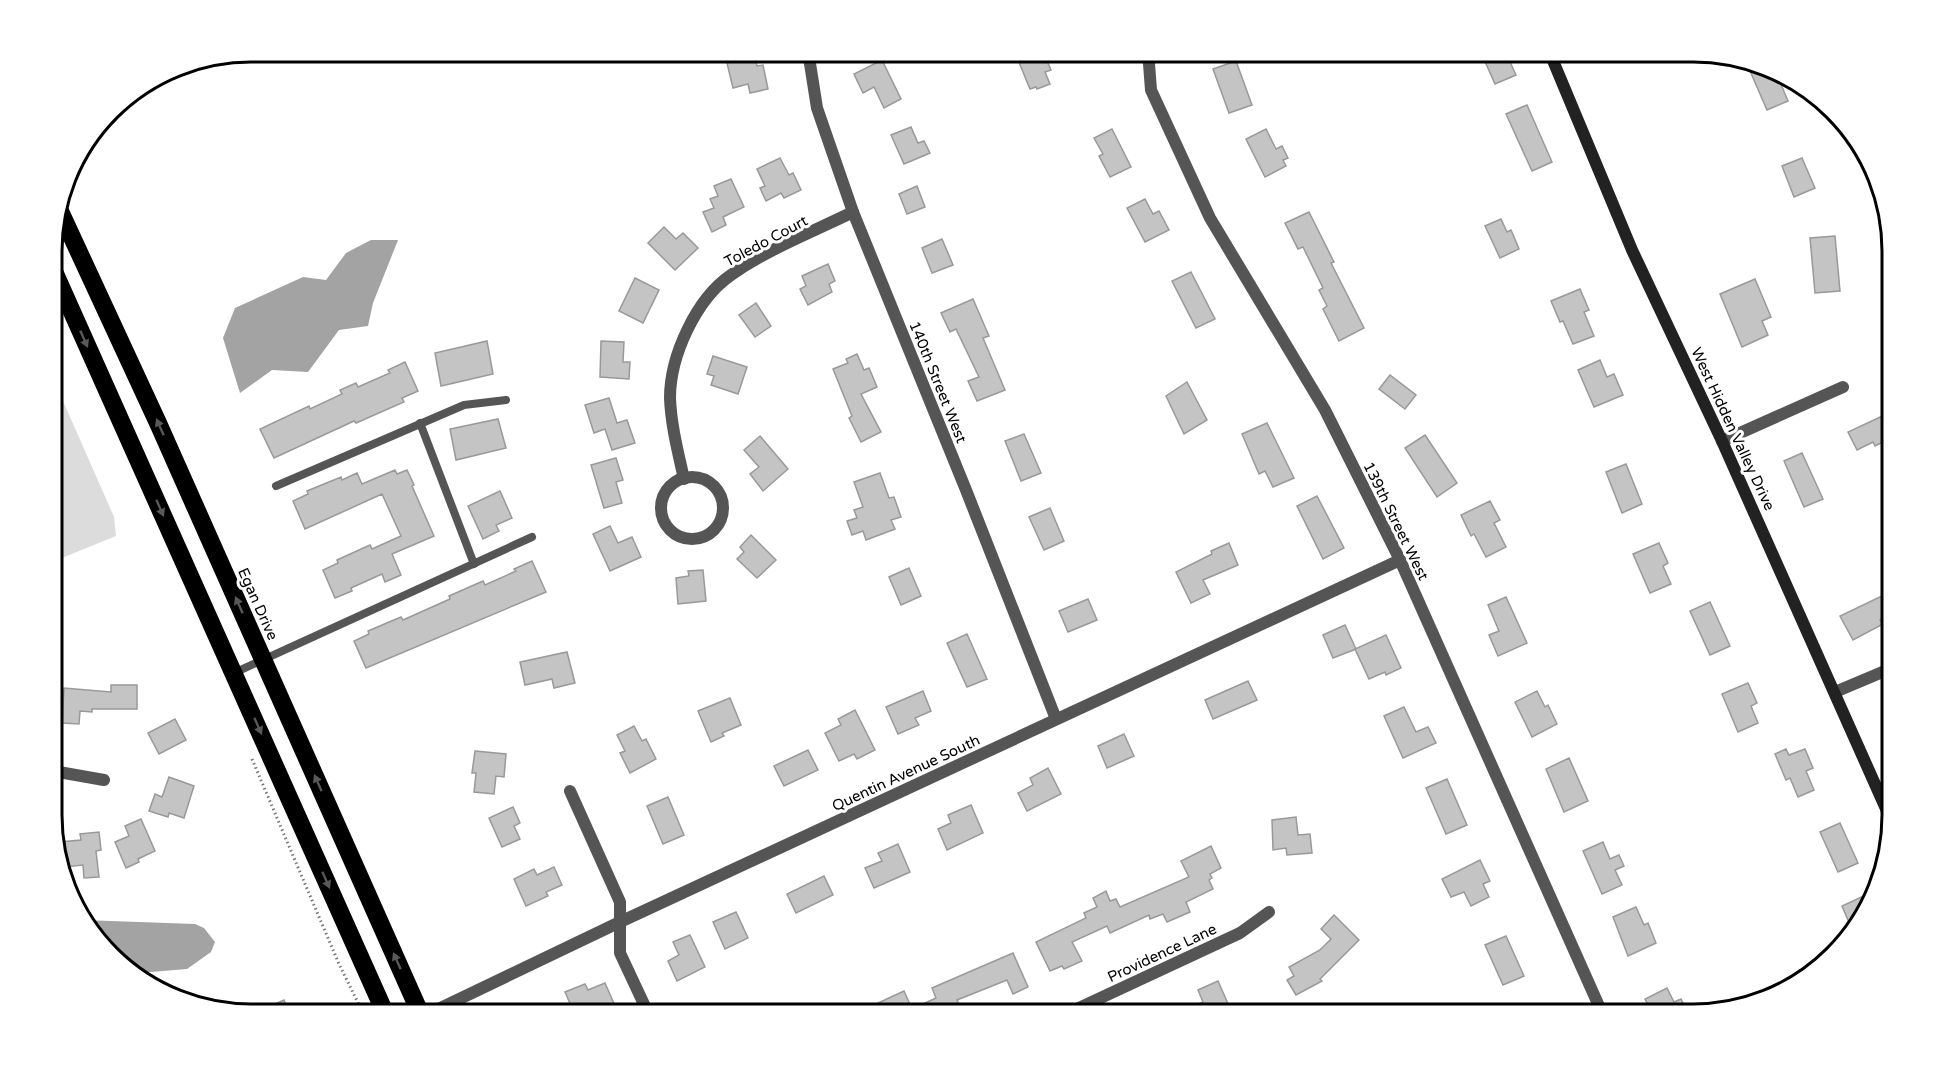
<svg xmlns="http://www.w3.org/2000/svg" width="1943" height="1066" font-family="'Varela Round',sans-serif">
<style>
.green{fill:#dcdcdc}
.water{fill:#a3a3a3}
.building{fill:#c4c4c4;stroke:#999;stroke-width:1.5}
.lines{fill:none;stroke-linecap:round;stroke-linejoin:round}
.path{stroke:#777;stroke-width:3;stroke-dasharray:1.5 3;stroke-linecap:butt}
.lane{stroke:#555;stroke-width:8}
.street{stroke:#555;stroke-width:12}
.secondary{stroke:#222;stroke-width:12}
.highway{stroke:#000;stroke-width:18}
.oneway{fill:#595959}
.labels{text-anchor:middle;stroke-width:6;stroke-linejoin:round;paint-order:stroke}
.street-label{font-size:15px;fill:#000;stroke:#fff}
.rim{fill:none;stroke:#000;stroke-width:3}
</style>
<rect width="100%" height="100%" fill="#fff"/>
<polygon class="green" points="52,376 114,517 116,536 52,562"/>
<g class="water">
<polygon points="371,240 398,240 373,303 368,326 339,330 308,372 272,370 240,393 223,338 235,308 303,277 326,280 346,253"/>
<polygon points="82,920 195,924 204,928 215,942 211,952 187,969 138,973 85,927"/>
</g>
<g class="building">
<polygon points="1027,51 1043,51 1051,70 1045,72 1050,84 1037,89 1036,87 1030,89 1016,55"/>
<polygon points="1484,51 1505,51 1516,75 1495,84 1483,57 1486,55"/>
<polygon points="755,57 757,66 763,65 768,89 750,93 748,84 733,88 727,63"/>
<polygon points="882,60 901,99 884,108 874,87 863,93 854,74"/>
<polygon points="1236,61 1252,105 1229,113 1213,69"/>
<polygon points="1747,64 1775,70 1788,101 1767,110"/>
<polygon points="1527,105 1552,162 1532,171 1506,114"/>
<polygon points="911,127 918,143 924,141 930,153 904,164 891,135"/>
<polygon points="1112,129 1131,167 1110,177 1099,156 1103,154 1094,138"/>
<polygon points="1266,129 1276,149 1282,146 1288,158 1283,160 1286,166 1265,177 1246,139"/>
<polygon points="780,158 789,175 793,173 801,190 784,198 781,193 766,201 760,188 765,186 757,169"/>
<polygon points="1802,158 1815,188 1794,197 1782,166"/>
<polygon points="731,179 744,207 723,217 726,225 712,232 703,212 714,208 710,199 718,196 714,186"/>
<polygon points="917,186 925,207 907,214 899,194"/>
<polygon points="1145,199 1153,214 1159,211 1169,230 1145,242 1127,208"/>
<polygon points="1309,212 1334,262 1331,263 1364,328 1339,341 1323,309 1327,306 1319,290 1323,288 1303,247 1298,249 1285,223"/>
<polygon points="1501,219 1507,232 1511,230 1519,249 1500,258 1485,226"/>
<polygon points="664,227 676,239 683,233 698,248 675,270 648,243"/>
<polygon points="1835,236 1840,291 1815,293 1810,238"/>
<polygon points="942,239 953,265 932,273 922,248"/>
<polygon points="828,264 835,281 829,284 832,292 808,305 800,289 806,286 802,276"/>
<polygon points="1191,272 1215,319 1196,328 1172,281"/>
<polygon points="635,278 659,290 643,323 619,311"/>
<polygon points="1755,279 1771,317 1762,321 1768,335 1742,347 1720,294"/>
<polygon points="1580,289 1589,310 1584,312 1594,336 1573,344 1563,321 1560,322 1551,301"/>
<polygon points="973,299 989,336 983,338 1005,390 977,401 968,381 979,377 956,329 950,332 941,313"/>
<polygon points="756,303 771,326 755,337 739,315"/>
<polygon points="487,341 493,374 441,386 435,353"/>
<polygon points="601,341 624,342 623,362 630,362 629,379 600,377"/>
<polygon points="857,354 864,370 869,368 877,387 861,394 881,432 861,442 849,418 852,416 833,369 848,363 846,359"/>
<polygon points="713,356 747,367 738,394 711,385 714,376 707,374"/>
<polygon points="1600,360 1607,377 1614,374 1623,395 1594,407 1578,370"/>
<polygon points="405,362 418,391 402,398 404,402 356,423 354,421 274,458 260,429 309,406 310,409 342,394 340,390 356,383 358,387 390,373 388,370"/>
<polygon points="1390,375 1416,395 1405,409 1379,389"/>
<polygon points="1187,382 1207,420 1184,434 1166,396"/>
<polygon points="609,398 617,423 627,420 635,443 612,450 605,429 594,433 585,405"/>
<polygon points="1891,412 1891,438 1875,446 1873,442 1857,450 1848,432"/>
<polygon points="498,419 506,448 456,460 450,429"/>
<polygon points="1267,423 1294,478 1273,487 1265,471 1259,474 1242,434"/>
<polygon points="1024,434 1041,473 1021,481 1005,441"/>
<polygon points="1425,435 1457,483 1437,497 1405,448"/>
<polygon points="760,436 788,469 763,491 750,474 759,467 744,450"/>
<polygon points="1802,453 1823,499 1804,507 1784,461"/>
<polygon points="616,458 623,480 616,482 622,503 604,508 591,465"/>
<polygon points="1626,464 1642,504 1622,513 1606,472"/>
<polygon points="395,470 397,474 407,470 414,485 412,486 434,536 392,554 401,575 385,582 382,574 351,588 352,591 335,598 323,570 338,563 337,560 370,545 372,549 401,536 382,494 305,529 293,501 308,494 307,491 341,477 342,480 357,473 362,484"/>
<polygon points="880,473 889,498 894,497 901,517 891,520 895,529 866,540 863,531 852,535 847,521 857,518 854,510 863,507 854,482"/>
<polygon points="500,491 512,518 496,525 499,531 483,539 468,506"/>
<polygon points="1317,496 1344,548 1323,559 1297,506"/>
<polygon points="1490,501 1500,520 1494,523 1506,547 1486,557 1474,534 1471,536 1461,515"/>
<polygon points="1050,508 1064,541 1044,550 1029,517"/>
<polygon points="610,526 618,543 632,537 641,557 610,571 593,534"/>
<polygon points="751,535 776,560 757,578 737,559 744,552 740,547"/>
<polygon points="1229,543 1238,565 1203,580 1210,594 1191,603 1176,572 1212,554 1211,551"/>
<polygon points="1659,543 1668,563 1663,566 1671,584 1650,593 1633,554"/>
<polygon points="532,561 546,592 366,668 354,641 369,634 368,631 401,617 403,620 450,599 449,596 483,581 485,585 516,571 514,569"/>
<polygon points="909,568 921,596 901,605 889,577"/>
<polygon points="703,570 706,601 678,604 676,578 689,576 688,571"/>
<polygon points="1886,594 1891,605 1891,614 1880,620 1883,624 1853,640 1840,616"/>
<polygon points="1506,597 1527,643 1498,656 1489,635 1499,631 1488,605"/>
<polygon points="1088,599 1097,620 1068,632 1059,611"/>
<polygon points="1710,602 1730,646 1710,655 1690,611"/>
<polygon points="1345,625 1356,649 1333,658 1323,635"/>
<polygon points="967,634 987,679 967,687 947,643"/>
<polygon points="1386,635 1401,668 1386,675 1385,672 1369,679 1355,649"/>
<polygon points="567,652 575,683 554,688 552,679 525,685 520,662"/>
<polygon points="1248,681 1257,700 1213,719 1205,700"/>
<polygon points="1748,683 1757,703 1751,706 1758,723 1738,732 1722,694"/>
<polygon points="111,685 137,685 137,709 92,709 92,712 80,711 79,724 62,723 64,688 111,692"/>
<polygon points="923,691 931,711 915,718 919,725 898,734 886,707"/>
<polygon points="1537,691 1545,707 1548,705 1557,724 1532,737 1515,702"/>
<polygon points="730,698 741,725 722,733 724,736 711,742 698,711"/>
<polygon points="1404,707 1416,732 1428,727 1436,743 1403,758 1384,716"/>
<polygon points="855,710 875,750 857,759 854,754 839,761 825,733 841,725 838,719"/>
<polygon points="175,719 186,740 159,754 148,733"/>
<polygon points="634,726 642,741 646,739 656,759 630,773 620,753 625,751 617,735"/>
<polygon points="1124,734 1134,756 1107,768 1098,746"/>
<polygon points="1786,749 1789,755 1805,749 1813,768 1806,771 1814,790 1798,797 1790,778 1786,780 1775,754"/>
<polygon points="808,750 818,770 784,786 774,766"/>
<polygon points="475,751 506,754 504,777 496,776 494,794 474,792 476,773 472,773"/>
<polygon points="1569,758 1588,801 1564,812 1546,769"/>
<polygon points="1048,768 1061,794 1027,811 1018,793 1033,785 1030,778"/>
<polygon points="169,777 194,786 184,818 169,813 168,817 149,811 155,794 162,797"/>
<polygon points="1447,779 1467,825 1446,834 1426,788"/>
<polygon points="668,797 684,835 663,844 647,806"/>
<polygon points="971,805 983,833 947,850 938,829 951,823 948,815"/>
<polygon points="513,807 520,823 514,826 520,839 502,847 489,818"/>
<polygon points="1296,817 1298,835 1310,834 1312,853 1287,855 1286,848 1273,850 1272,820"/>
<polygon points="141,819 155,851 138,859 139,862 126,868 115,842 129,836 125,826"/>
<polygon points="1840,823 1858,863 1838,872 1820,832"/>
<polygon points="99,832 101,850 96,851 99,877 84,878 83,865 64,867 60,842 81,840 80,834"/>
<polygon points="1603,842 1610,859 1619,855 1624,866 1615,870 1622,885 1602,894 1583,851"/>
<polygon points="898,844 910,872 874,888 865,868 882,861 878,853"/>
<polygon points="1211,846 1221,868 1210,874 1212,878 1209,880 1213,889 1186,902 1190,912 1167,922 1163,914 1150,919 1149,915 1110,933 1107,926 1072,942 1082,961 1064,969 1062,966 1050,971 1036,942 1086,918 1084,913 1097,907 1093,898 1106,891 1110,901 1116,899 1120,907 1189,877 1181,861"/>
<polygon points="1480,860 1490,881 1483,884 1489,897 1471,906 1464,892 1451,897 1442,879"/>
<polygon points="554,867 562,885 546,892 548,896 526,906 514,879 534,869 537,875"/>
<polygon points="824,876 833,895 796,913 787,894"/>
<polygon points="1874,891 1871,904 1851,927 1842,906"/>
<polygon points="1636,907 1644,925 1648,923 1656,943 1628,956 1613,917"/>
<polygon points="736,912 748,938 725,949 713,922"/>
<polygon points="1334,915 1359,940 1320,979 1322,981 1296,995 1287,980 1294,976 1289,967 1320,950 1331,939 1321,929"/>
<polygon points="690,935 705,967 677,981 668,961 679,955 673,942"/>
<polygon points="1506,936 1524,976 1503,985 1485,945"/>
<polygon points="1013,953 1028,987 1013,994 1007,980 957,1000 964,1015 880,1015 876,1004 904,991 912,1009 936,998 932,988"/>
<polygon points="1218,981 1233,1015 1174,1015 1203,1002 1198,990"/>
<polygon points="605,983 619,1015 602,1015 600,1010 588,1015 575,1015 565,992 585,984 588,990"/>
<polygon points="1667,988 1674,1002 1681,999 1689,1015 1648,1015 1652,1013 1645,999"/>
<polygon points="284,1000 290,1015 250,1015"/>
</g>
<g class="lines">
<polyline class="path" points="252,759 339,964 364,1015"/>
<g class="lane">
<polyline points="420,423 474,564"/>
<polyline points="276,486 464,405 506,400"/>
<polyline points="234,673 532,537"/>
</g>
<g class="street">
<polyline points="808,51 817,108 853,212 966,490 1056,719"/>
<polyline points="1148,51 1151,90 1210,218 1325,410 1400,560 1603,1015"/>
<polyline points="1722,441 1843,387"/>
<circle cx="692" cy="508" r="31"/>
<path d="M684 479C678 452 671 425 670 398 670 356 696 299 731 275 768 249 812 232 853 212"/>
<polyline points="1835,692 1892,668"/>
<polyline points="53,771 104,780"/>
<polyline points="570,791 620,902 620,953 649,1015"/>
<polyline points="426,1015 620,922 1400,560"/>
<polyline points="1064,1015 1240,933 1269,912"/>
</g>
<polyline class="secondary" points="1549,51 1632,250 1722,441 1891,820"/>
<g class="highway">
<polyline points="59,209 158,423 421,1015"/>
<polyline points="52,267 386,1015"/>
</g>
</g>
<defs><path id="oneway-solid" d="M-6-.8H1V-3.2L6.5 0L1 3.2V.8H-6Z" transform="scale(1.5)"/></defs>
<g class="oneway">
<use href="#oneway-solid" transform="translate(84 339) rotate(66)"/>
<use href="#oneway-solid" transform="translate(160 427) rotate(-114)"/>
<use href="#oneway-solid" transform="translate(160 508) rotate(66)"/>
<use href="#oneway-solid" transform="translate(239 605) rotate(-114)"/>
<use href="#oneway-solid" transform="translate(258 726) rotate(66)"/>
<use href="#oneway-solid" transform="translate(318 783) rotate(-114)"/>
<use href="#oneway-solid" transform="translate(326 880) rotate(66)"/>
<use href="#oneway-solid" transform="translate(397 961) rotate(-114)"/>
</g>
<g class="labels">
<g class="street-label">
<text transform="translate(766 241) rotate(-28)" y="5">Toledo Court</text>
<text transform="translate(938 382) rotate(68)" y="5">140th Street West</text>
<text transform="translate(1733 429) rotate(65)" y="5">West Hidden Valley Drive</text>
<text transform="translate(1396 521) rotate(64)" y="5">139th Street West</text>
<text transform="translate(258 604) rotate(66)" y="5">Egan Drive</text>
<text transform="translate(906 773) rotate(-25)" y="5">Quentin Avenue South</text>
<text transform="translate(1162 953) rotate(-25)" y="5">Providence Lane</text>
</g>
</g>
<path d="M0 0H1943V1066H0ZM251 62H1693A189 189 0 0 1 1882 251V815A189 189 0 0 1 1693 1004H251A189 189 0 0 1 62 815V251A189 189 0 0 1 251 62Z" fill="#fff" fill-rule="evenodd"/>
<path class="rim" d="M251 62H1693A189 189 0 0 1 1882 251V815A189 189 0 0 1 1693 1004H251A189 189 0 0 1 62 815V251A189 189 0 0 1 251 62Z"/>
</svg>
